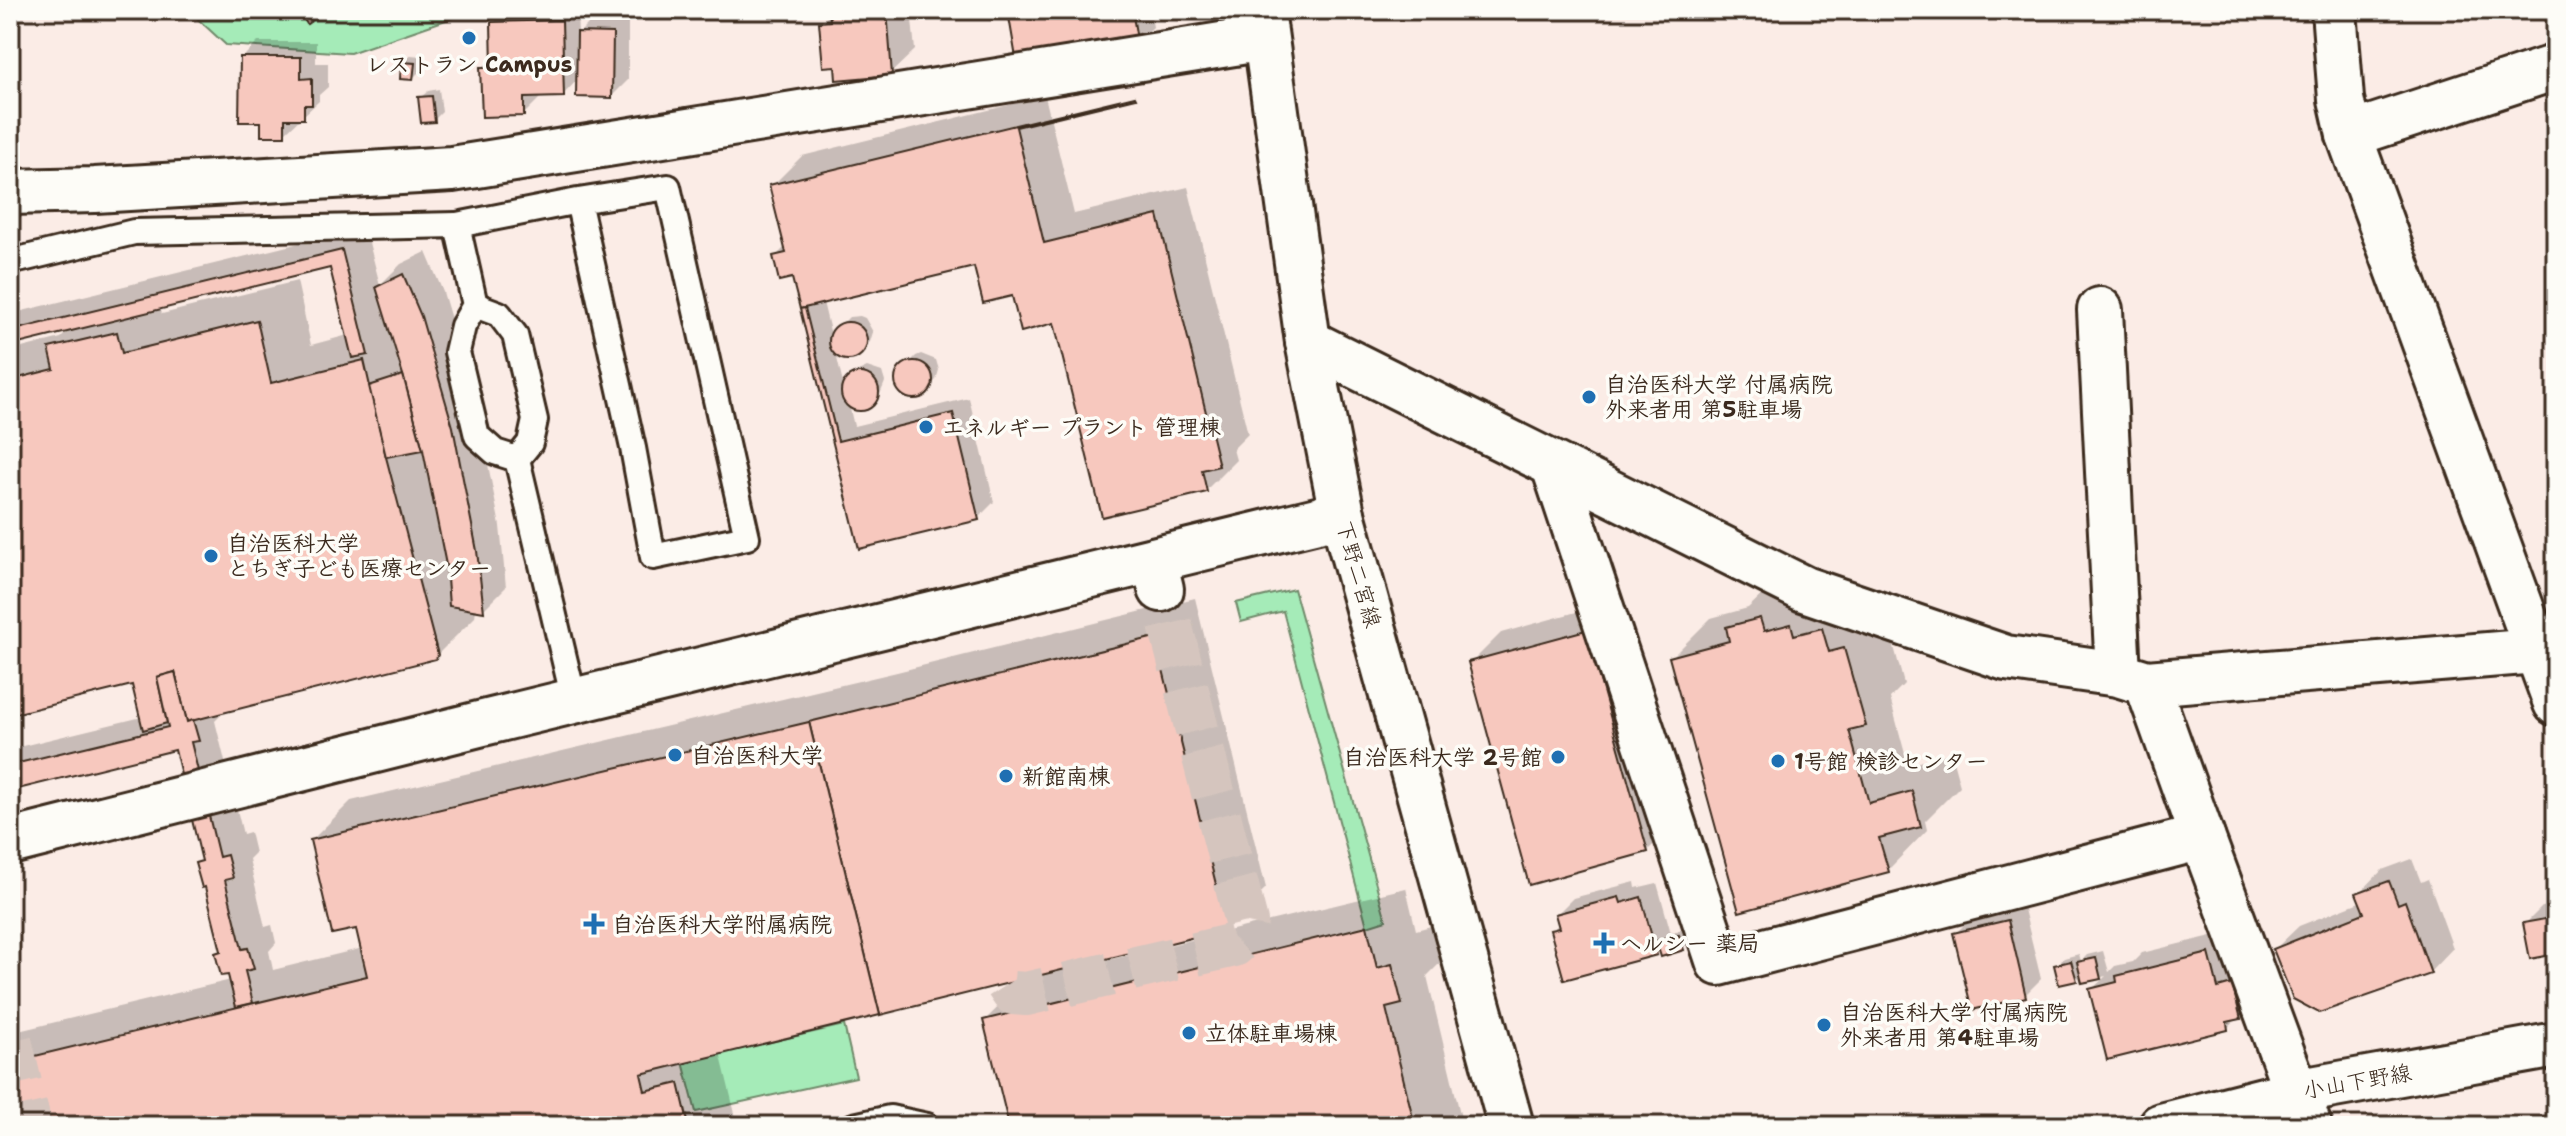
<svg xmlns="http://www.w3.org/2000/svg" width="2566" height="1136" font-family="'Shantell Sans','Klee One',sans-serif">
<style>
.green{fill:#a5ebb8;stroke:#708a6b;stroke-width:2}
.shadow{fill:#0003;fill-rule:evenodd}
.building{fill:#f7c8be;stroke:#3b2a1e;stroke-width:2}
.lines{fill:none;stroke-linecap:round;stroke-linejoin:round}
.street-tunnel{stroke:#d5c5be;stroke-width:44;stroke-dasharray:44 22;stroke-linecap:butt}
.lane-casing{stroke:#3b2a1e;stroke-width:30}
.street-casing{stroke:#3b2a1e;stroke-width:50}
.secondary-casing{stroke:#3b2a1e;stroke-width:50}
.lane{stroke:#fdfcf7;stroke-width:24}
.street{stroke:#fdfcf7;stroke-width:44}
.secondary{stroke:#fdfcf7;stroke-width:44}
.poi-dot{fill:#1f6fb2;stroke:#fdfcf7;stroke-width:3}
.labels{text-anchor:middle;stroke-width:7;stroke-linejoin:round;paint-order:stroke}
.poi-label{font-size:22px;font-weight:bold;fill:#3b2a1e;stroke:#fdfcf7;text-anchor:start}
.street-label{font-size:22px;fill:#3b2a1e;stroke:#fdfcf7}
</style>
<rect width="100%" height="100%" fill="#fbece6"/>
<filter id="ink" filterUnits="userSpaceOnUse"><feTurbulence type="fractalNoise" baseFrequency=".0125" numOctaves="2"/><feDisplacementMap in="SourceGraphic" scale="16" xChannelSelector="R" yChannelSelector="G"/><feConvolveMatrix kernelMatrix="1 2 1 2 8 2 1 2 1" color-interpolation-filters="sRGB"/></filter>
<g filter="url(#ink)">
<g class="green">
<polygon points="188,10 475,10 350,53 226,45"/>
<polygon points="1294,589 1386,920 1367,926 1283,611 1241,622 1236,603"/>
<polygon points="844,1025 856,1077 696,1112 683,1062"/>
</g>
<g class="shadow">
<polygon points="506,10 577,10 578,34 595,17 628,17 628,80 612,96 578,79 563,95 540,95 540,98 524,114 482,68 494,56 493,23"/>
<polygon points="831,10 911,10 915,50 891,73 837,64 821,23 831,13"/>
<polygon points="1018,10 1150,10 1153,27 1137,43 1011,18"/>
<polygon points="258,42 316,42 316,63 328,63 328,87 319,95 319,101 284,134 263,120 242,58"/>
<polygon points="411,55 421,56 420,71 413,78 403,63"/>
<polygon points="439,89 442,112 434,120 420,98 428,91"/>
<polygon points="1045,96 1074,214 1188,187 1248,434 1233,449 1236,460 1206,490 1056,321 976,264 823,302 831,335 849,317 860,316 865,318 873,332 870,342 853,357 836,354 844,388 848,380 856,372 867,367 882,372 885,382 879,397 871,405 861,409 849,405 854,426 969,398 994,502 978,518 861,546 794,276 775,257 787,245 772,186 802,156"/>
<path d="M365 227 380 285 401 264 426 252 443 292 476 403 500 526 506 587 483 610 476 609 475 617 435 657 220 711 221 715 215 721 243 834 250 832 255 853 249 859 265 927 272 925 276 943 269 951 273 970 363 948 357 926 312 840 351 801 897 672 1195 598 1266 888 1226 927 1091 961 1092 964 1406 888 1416 930 1431 926 1440 963 1427 976 1463 1126H1011L985 1020 1030 976 720 1052 738 1126H10V1033L231 980 217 953 223 948 207 884 198 863 203 858 177 747 10 789V749L142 717 133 683 10 713V351L61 338 70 329 10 344V314ZM331 266 348 335 311 345 297 281 162 314 160 307Z"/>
<polygon points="921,354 936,360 939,370 936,380 920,396 915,397 904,393 898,384 899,373 916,356"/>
<polygon points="1768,589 1884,609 1904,684 1890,698 1908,765 1951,753 1960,786 1925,821 1927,830 1888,870 1672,657 1711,618 1748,608"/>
<polygon points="1616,601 1677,821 1647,851 1471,663 1501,633"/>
<polygon points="2412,859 2421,882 2428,879 2453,948 2430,972 2275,949 2299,926 2362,901 2359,894 2382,870"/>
<polygon points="1635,882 1636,888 1657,883 1671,933 1686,928 1690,941 1683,948 1661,949 1656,953 1552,931 1560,923 1557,914 1573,898"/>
<polygon points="2023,905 2041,979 2025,995 1955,934 1971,918"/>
<polygon points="2556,905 2556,952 2526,923 2542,907"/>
<polygon points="2232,931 2264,994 2227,1028 2091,990 2106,976 2084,981 2082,973 2076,979 2056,966 2064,958 2079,954 2081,961 2087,955 2103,951 2109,972 2115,966 2133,962 2142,953"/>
<polygon points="2546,1117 2556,1117 2556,1126 2537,1126"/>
<polygon points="2530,1120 2530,1126 2462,1126 2465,1122"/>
</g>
<g class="building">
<polygon points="298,10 317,10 320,15 307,24"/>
<polygon points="580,10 622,10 581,16"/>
<polygon points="829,10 887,10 892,75 836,80 835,66 823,67 819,22 830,21"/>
<polygon points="1052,10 1132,10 1138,45 1016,58 1009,17"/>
<polygon points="562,20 564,97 524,98 524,116 482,117 480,67 492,67 491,22"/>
<polygon points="577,32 613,33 612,98 576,97"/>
<polygon points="240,57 301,57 301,79 312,78 312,105 304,105 304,119 285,119 285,136 261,136 261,122 239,122"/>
<polygon points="401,62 415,63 413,80 400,79"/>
<polygon points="432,96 435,122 421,123 418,97"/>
<polygon points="1135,96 1136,98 1016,127 1044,243 1158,215 1219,466 1202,470 1207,492 1102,517 1054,323 1021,332 1012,296 983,303 974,267 800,309 792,278 779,281 773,256 786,253 769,185"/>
<polygon points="342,250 368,355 352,358 330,268 10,346 10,331"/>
<polygon points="403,274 421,316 453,427 477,551 484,612 449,606 446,565 423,450 403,375 376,287"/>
<polygon points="805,308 838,441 953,413 979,520 859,549 800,309"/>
<polygon points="257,320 271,383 364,360 386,457 438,655 436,659 187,722 175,672 157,677 167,723 143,730 132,685 10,715 10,380 54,369 49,348 117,332 122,353"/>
<circle cx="848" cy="341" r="19"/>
<circle cx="914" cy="380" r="19"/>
<circle cx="860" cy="392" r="19"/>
<polygon points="403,375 423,450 386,457 369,386"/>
<polygon points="1760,618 1764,631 1791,624 1794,635 1822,628 1829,652 1844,648 1866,726 1849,730 1869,803 1912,791 1921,827 1879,838 1889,872 1739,912 1669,657 1729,641 1726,627"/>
<polygon points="1586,630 1648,852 1529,885 1468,662"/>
<polygon points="1155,637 1227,929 880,1015 809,722"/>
<polygon points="175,672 187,722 193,720 199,741 191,742 219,857 227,855 233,878 225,880 242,949 248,948 254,969 245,971 253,1003 236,1007 228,975 221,976 215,953 221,951 205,887 202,888 195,863 202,861 175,750 10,791 10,765 168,727 157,677"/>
<polygon points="809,722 880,1015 641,1074 645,1091 679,1083 689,1126 10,1126 10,1062 367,976 356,929 332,934 310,840"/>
<polygon points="2389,881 2398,904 2405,901 2431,974 2319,1013 2293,999 2273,949 2364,913 2356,893"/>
<polygon points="1619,897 1621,903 1641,897 1657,955 1564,980 1550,930 1559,928 1555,914"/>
<polygon points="2556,917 2556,954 2530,959 2523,923"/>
<polygon points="2008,920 2026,997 1972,1010 1953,933"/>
<polygon points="1367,926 1377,968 1392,964 1402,1004 1386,1008 1415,1126 1009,1126 983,1020"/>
<polygon points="1679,935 1684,950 1661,957 1656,941"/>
<polygon points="2209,953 2218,988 2232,984 2241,1019 2227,1022 2228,1030 2107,1060 2089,989 2117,982 2116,976"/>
<polygon points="2096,958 2101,979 2082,983 2077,962"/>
<polygon points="2071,961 2077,981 2059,985 2054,965"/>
</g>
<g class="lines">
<g class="street-tunnel">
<polyline points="1007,984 1013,993 1026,994 1234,945 1243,936 1246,922 1161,589"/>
<polyline points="10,1041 30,1126"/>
</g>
<defs>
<g id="lane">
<polyline points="457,225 578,201 633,448 653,557 747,537 668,187 578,201"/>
<polyline points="10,262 134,232 457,225 475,305 463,326 457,352 477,436 495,452 517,459 574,700"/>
<polyline points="475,305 499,314 515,335 535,420 530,443 517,459"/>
<polyline points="854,1126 890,1118 927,1126"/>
</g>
<g id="street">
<polyline points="2334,10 2341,99 2349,135 2556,703"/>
<polyline points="2349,135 2556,67"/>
<polyline points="10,192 95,190 452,169 1265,38"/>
<polyline points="2100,310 2118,674"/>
<polyline points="1308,342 1804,589 2006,658 2118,674 2147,683 2536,651 2556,643"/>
<polyline points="1554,466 1719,963 2202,837"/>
<polyline points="1154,560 1161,589"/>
<polyline points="2147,683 2202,837 2309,1126"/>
</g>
<g id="secondary">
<polyline points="1262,10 1308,342 1342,514 1511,1126"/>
<polyline points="10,842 479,724 1342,514"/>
<polyline points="2161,1126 2295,1092 2556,1045"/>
</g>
</defs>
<use href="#lane" class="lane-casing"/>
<use href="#street" class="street-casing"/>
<use href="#secondary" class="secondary-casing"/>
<use href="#lane" class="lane"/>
<use href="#street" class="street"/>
<use href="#secondary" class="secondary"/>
</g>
</g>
<g class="poi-dot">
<circle cx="469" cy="38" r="8"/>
<circle cx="1589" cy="397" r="8"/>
<circle cx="926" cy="427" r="8"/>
<circle cx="211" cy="556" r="8"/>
<circle cx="675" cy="755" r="8"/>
<circle cx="1558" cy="757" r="8"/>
<circle cx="1778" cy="761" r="8"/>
<circle cx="1006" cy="776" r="8"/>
<path d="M590 912h8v8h8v8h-8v8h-8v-8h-8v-8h8z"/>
<path d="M1600 931h8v8h8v8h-8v8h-8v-8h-8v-8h8z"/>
<circle cx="1824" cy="1025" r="8"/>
<circle cx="1189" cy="1033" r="8"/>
</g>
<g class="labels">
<g class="poi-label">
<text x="469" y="72" text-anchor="middle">レストラン Campus</text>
<text x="1605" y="392">自治医科大学 付属病院<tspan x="1605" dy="25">外来者用 第5駐車場</tspan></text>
<text x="942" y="435">エネルギー プラント 管理棟</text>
<text x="227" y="551">自治医科大学<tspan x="227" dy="25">とちぎ子ども医療センター</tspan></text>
<text x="691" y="763">自治医科大学</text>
<text x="1542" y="765" text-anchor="end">自治医科大学 2号館</text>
<text x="1794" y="769">1号館 検診センター</text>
<text x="1022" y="784">新館南棟</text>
<text x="612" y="932">自治医科大学附属病院</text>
<text x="1620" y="951">ヘルシー 薬局</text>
<text x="1840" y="1020">自治医科大学 付属病院<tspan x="1840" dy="25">外来者用 第4駐車場</tspan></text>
<text x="1205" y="1041">立体駐車場棟</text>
</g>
<g class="street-label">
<text transform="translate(1359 574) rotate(74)" y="8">下野二宮線</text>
<text transform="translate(2357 1081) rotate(-10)" y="8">小山下野線</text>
</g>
</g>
<rect width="2566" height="1136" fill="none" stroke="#fdfcf7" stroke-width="40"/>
<rect x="20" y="20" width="2526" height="1096" fill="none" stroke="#3b2a1e" stroke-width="3" filter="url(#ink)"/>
</svg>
